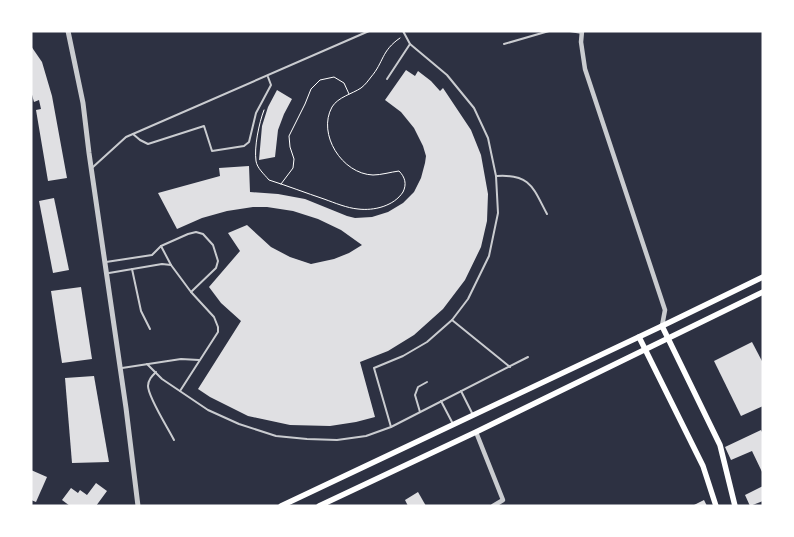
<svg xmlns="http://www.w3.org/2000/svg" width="794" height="537" font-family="Raleway,sans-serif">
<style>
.building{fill:#e0e0e3}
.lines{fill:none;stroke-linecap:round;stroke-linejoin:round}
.path{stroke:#fff;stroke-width:1}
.service{stroke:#caccd0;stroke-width:2}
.minor{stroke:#caccd0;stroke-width:4.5}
.tertiary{stroke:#caccd0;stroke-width:5}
.secondary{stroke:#fff;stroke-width:5.5}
</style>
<rect width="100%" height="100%" fill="#2d3142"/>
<g class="building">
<polygon points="31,46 42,62 52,96 67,178 48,181 36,110 41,109 39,100 34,102 31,91"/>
<polygon points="406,70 415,76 418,71 431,81 440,91 443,88 471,130 481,155 488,194 487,221 481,247 465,280 443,309 414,335 388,351 360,362 375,417 356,422 330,426 290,425 248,416 210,397 198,389 241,321 221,303 209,287 240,251 228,233 247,225 271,247 290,257 311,264 334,259 349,253 362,245 341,230 318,219 293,211 267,207 253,207 227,211 202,218 177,229 158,193 220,176 219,168 249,166 250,192 278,194 305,199 347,216 355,218 372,217 388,212 403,203 414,192 421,178 425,163 426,156 423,146 414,128 401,112 385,100"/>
<polygon points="277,90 292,99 284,114 278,130 275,157 259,160 262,126 268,107"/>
<polygon points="54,198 69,270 53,273 39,201"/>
<polygon points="81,287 92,359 62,363 51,291"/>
<polygon points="752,342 763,363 763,406 741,416 714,361"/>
<polygon points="94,376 109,462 72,463 65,378"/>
<polygon points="761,430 763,434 763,474 752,451 731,460 725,447"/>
<polygon points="31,470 47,477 36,502 31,500"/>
<polygon points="96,483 107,491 96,506 70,506 62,500 71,488 78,493 80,490 87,495"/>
<polygon points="763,486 763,501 750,506 745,495"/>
<polygon points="418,492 426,506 408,506 405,500"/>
<polygon points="704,500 707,506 692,506"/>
</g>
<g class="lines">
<g class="path">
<path d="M264 110C259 123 254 147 256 161 257 168 264 174 269 180 288 186 306 193 324 199 335 203 347 208 358 209 374 211 394 206 403 192 407 184 405 177 399 171 391 172 381 175 373 175 342 174 317 134 332 107 338 97 352 94 361 88 365 85 368 81 371 77 384 62 381 51 400 38"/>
<polyline points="281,184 293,168 294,159 290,147 289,136 305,104 311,89 320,80 334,77 344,83 349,94"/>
</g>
<g class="service">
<polyline points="570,31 582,33"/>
<polyline points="504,44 549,31"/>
<polyline points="387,79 410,44"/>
<polyline points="133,134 140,140 148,144 204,126 212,151 244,146 249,142 256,113 271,85 268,77"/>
<polyline points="93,167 126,137 369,31"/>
<path d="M497 176C531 174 533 188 547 214"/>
<polyline points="161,246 171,265 191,292 214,317 218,327 218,332 180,391"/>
<polyline points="106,262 152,255 161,246 188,234 196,232 203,234 213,245 218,261 216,268 191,292"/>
<polyline points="132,269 141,311 150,329"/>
<polyline points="109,273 162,264 171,265"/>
<polyline points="452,320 510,367"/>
<polyline points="147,364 162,379 208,410 239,424 276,436 307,439 337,440 366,436 391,427 528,357"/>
<polyline points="122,368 181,359 199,360"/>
<path d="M156 372C152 376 148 380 148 386 148 397 168 428 174 440"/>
<polyline points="461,391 472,413"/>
<polyline points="441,401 453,424"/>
<polyline points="420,412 415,395 418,387 427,382"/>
<polyline points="391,427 374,368 403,356 427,342 452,320 468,299 489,256 498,213 496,176 488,138 474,108 447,75 410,44 403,31"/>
</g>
<g class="minor">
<polyline points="582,31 581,42 585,69 665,310 662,326"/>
<polyline points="476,432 503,500 493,506"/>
</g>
<polyline class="tertiary" points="68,31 83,103 89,153 126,408 138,506"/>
<g class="secondary">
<polyline points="662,326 720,445 735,506"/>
<polyline points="639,337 703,466 716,506"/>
<polyline points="281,506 662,326 763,277"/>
<polyline points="319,506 476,432 763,292"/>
</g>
</g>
<rect width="794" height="537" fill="none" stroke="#ffffff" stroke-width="65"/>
</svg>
